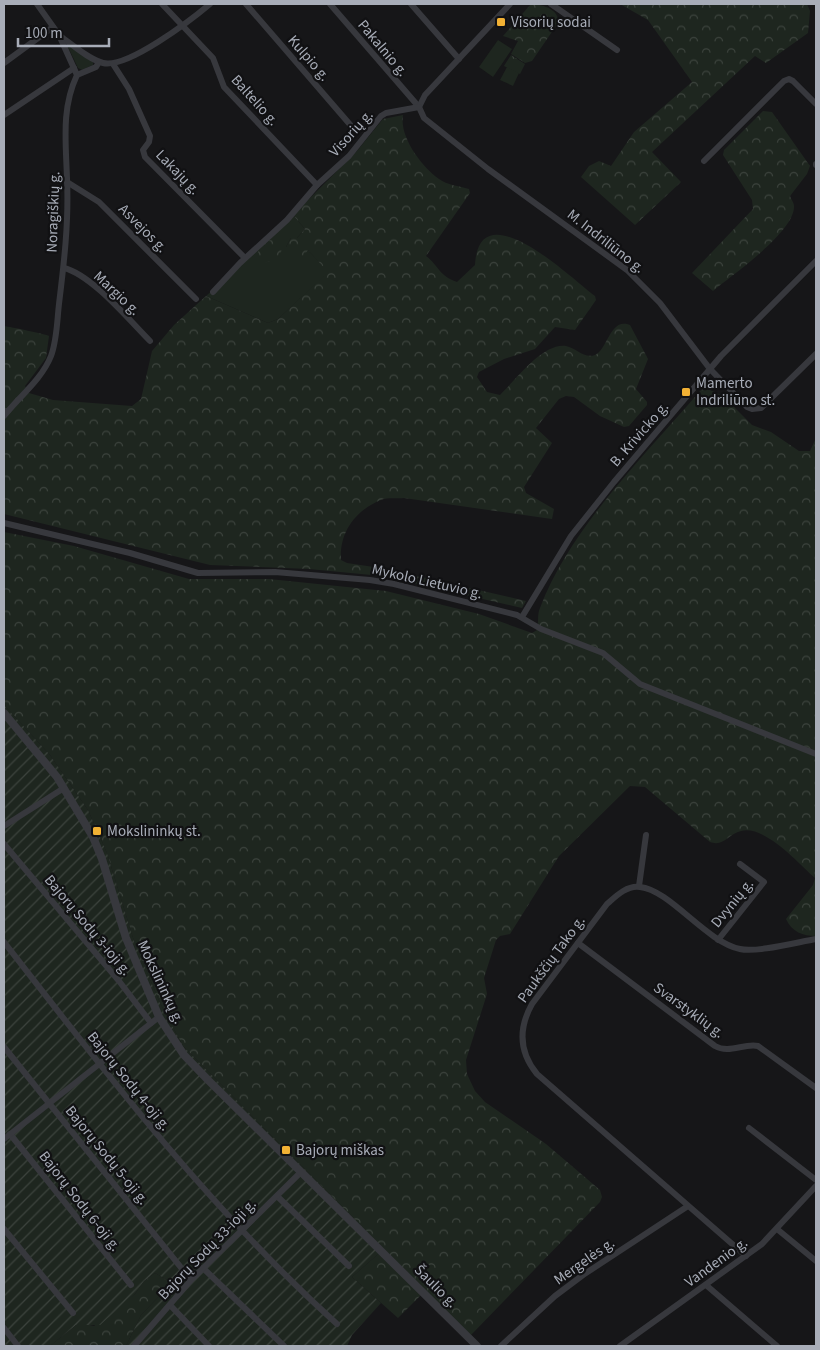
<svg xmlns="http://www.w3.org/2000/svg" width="820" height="1350" font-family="'Source Sans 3',sans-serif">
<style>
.grass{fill:#1e261f}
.forest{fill:url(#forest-crowns)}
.park{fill:url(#park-tufts)}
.garden{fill:url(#garden-furrows)}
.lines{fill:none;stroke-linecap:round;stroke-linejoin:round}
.minor{stroke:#37383d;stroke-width:6}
.tertiary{stroke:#37383d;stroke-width:8}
.poi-dot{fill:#f2b134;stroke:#111113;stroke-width:2}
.labels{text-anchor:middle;stroke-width:4.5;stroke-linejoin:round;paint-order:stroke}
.poi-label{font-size:15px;fill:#a8adb8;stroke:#111113;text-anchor:start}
.street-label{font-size:15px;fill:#a8adb8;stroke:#111113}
</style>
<defs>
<pattern id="forest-crowns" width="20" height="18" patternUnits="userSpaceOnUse" patternTransform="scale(1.25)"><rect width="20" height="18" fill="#1e261f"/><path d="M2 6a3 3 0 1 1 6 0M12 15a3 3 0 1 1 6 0" fill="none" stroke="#3c433d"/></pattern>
<pattern id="park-tufts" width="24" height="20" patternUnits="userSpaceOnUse" patternTransform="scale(1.25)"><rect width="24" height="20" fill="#1e261f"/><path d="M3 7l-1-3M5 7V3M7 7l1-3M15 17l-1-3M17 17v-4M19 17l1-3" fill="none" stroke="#3c433d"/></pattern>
<pattern id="garden-furrows" width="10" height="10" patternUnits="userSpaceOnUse" patternTransform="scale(1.25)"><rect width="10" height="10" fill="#1e261f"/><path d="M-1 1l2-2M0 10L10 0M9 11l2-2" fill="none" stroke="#3c433d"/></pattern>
</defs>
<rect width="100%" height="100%" fill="#161618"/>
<g class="grass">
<polygon points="498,40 512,49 493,77 479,67"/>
<polygon points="67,45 93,60 93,65 82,70 78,68"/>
<polygon points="507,67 519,73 513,86 500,80"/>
<polygon points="293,215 305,229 297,238 291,238 286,247 308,250 329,272 278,319 268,323 206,296"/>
</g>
<g class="forest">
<path d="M531 4C541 4 560 9 558 23L532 61 525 63 511 54 518 41 503 36Z"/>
<polygon points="620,4 807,4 810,11 808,33 766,63 755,56 652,152 681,182 635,225 581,177 589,166 599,161 611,166 634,132 692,82 648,20"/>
<path d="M763 111 772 112 810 166 807 174 790 196C791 199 794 203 794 206 795 232 732 275 713 291L692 273 753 209 752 200 723 155 724 150Z"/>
<path d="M403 115C399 137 422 167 439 179 447 185 459 186 469 189L470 193 426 256C439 266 439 276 457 282L475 265C479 189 571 278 595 296L596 300 575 330 555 327 535 349 504 359 479 372 477 377 487 392 500 395C516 380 542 343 566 346 576 348 584 359 595 355 608 349 610 317 630 325L648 359 636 389 647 402V405L629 426 624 427 600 416 574 397 566 396 559 399 536 428 552 443 524 487 526 493 554 509 552 519 404 498C397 499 388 497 381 500 356 510 339 532 341 560L347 563 387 569 526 601 522 608 382 576 309 569 210 565 4 514V326C10 327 46 334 49 336L46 358 25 386 29 393 53 400 132 406 141 399 152 351 174 325 206 296 268 323 278 319 328 272 308 250 304 256 294 261 288 256 286 247 291 238H297L305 229 293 215 357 151 383 119Z"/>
<path d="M273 240 282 246C282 258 272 262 261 263L257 258C257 249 264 240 273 240Z"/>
<path d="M706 388 723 396 752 425 771 432 799 451H810L816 438V936C803 936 792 932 786 919L813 885 815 878C798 863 765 825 741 831 728 834 724 847 710 842L645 787 630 786 559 856 510 934 500 936 496 940 484 978 487 994 466 1060 467 1074 475 1091 485 1102 546 1144 600 1190 602 1197 600 1202 471 1335 425 1291 398 1318 352 1277 384 1249 183 1046 160 1003 134 941 107 853 88 810 50 755 4 705V532L74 546 189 579H269L386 591 479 614 532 633 537 630C539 623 537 614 540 608 570 528 646 454 701 390Z"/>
<polygon points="155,1273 169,1281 169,1286 141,1315 126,1346 50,1346 76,1325 81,1323 94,1326 135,1294 144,1281"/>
</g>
<polygon class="park" points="511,55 525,64 520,74 504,66"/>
<polygon class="garden" points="4,705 50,755 88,810 107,853 134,941 160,1003 183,1046 384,1249 352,1277 381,1303 352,1335 347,1346 126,1346 141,1315 169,1286 169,1281 155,1273 144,1281 135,1294 100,1325 76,1325 50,1346 4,1346"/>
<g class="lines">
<g class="minor">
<polyline points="162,4 213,58 224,87 317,185"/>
<polyline points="246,4 353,128"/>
<polyline points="330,4 419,107 424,118 488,169 627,270 660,303 710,369 747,407 752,409 761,408 816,354"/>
<polyline points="411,4 459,59"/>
<polyline points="551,4 617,50"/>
<path d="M60 36C73 45 88 59 103 63 127 69 191 20 210 4"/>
<polyline points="4,63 53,27"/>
<polyline points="113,64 129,89 150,136 149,142 143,150 145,157 245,258"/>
<polyline points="77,75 96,67 99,62"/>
<polyline points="419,107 425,95 510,4"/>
<polyline points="4,115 74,68"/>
<polyline points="704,161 784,81 789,79 793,81 816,104"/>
<polyline points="816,165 816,164"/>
<polyline points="67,182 99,202 196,299"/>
<path d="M64 268C92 275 129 320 150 341"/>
<polyline points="213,292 240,263 287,220 317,185 349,156 381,116 386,113 419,107"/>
<path d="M4 416C19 397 42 379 51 356 57 340 57 321 59 304 64 263 69 221 67 179 66 143 61 109 77 75L59 35 37 4"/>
<polyline points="4,523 130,553 198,573 275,572 370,580 394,584 517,615 541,629 603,653 640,684 816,754"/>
<polyline points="522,617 571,536 614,482 721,356 816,261"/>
<polyline points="4,826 64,788"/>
<polyline points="4,844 119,981 151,1023"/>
<polyline points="639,886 646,835"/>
<polyline points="718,940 764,882 740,864"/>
<path d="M4 942C108 1076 211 1210 337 1324"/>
<path d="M578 943 715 1046C729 1054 744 1043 758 1046L816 1088"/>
<polyline points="4,1047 191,1280"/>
<polyline points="749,1128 816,1180"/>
<polyline points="10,1134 131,1285"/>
<polyline points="4,1139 159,1017"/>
<polyline points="277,1196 349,1266"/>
<polyline points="4,1229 73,1313"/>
<polyline points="777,1229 816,1261"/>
<path d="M746 1256 537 1074C519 1052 518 1029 532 1004L607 904C616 896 627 885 640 887 670 890 706 942 740 949 756 953 798 942 816 939"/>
<polyline points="203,1268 284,1346"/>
<polyline points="706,1285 777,1346"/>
<polyline points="170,1305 209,1346"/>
<polyline points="4,1328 18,1346"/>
<polyline points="134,1346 191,1280 301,1172"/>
<polyline points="501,1346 555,1296 583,1275 688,1206"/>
<polyline points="620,1346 762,1244 816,1186"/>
</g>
<polyline class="tertiary" points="4,713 57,777 93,837 102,859 126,938 159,1017 184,1055 209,1081 477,1346"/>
</g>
<g class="poi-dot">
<rect x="496" y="17" width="10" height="10" rx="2.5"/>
<rect x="681" y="387" width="10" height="10" rx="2.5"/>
<rect x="92" y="826" width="10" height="10" rx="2.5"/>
<rect x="281" y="1145" width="10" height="10" rx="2.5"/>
</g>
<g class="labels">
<g class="poi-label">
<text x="511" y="27">Visorių sodai</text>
<text x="696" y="388">Mamerto<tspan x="696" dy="17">Indriliūno st.</tspan></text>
<text x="107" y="836">Mokslininkų st.</text>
<text x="296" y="1155">Bajorų miškas</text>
</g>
<g class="street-label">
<text transform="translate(383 48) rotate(50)" y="5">Pakalnio g.</text>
<text transform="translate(309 58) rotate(49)" y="5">Kulpio g.</text>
<text transform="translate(255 100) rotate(48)" y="5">Baltelio g.</text>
<text transform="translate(351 133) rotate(-48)" y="5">Visorių g.</text>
<text transform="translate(178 172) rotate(46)" y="5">Lakajų g.</text>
<text transform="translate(53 212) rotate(-88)" y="5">Noragiškių g.</text>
<text transform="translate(143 228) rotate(45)" y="5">Asvejos g.</text>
<text transform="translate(606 241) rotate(38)" y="5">M. Indriliūno g.</text>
<text transform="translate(117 293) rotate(43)" y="5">Margio g.</text>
<text transform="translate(639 434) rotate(-49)" y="5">B. Krivicko g.</text>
<text transform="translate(427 581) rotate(13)" y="5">Mykolo Lietuvio g.</text>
<text transform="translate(732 903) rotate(-51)" y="5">Dvynių g.</text>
<text transform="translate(88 925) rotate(50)" y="5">Bajorų Sodų 3-ioji g.</text>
<text transform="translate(551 959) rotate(-54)" y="5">Paukščių Tako g.</text>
<text transform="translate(161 982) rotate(65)" y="5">Mokslininkų g.</text>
<text transform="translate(689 1010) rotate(36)" y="5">Svarstyklių g.</text>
<text transform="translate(129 1081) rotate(51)" y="5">Bajorų Sodų 4-oji g.</text>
<text transform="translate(107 1155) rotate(51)" y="5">Bajorų Sodų 5-oji g.</text>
<text transform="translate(80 1201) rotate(52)" y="5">Bajorų Sodų 6-oji g.</text>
<text transform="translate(207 1249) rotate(-46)" y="5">Bajorų Sodų 33-ioji g.</text>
<text transform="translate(584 1261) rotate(-35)" y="5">Mergelės g.</text>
<text transform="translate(716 1262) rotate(-36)" y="5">Vandenio g.</text>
<text transform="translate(436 1286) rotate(45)" y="5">Šaulio g.</text>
</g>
</g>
<rect width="820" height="1350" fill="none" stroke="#a8adb8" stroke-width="10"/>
<path d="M18 38v8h91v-8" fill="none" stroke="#a8adb8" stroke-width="2.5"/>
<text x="25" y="38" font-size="15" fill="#a8adb8" stroke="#111113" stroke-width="4" paint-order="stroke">100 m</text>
</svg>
